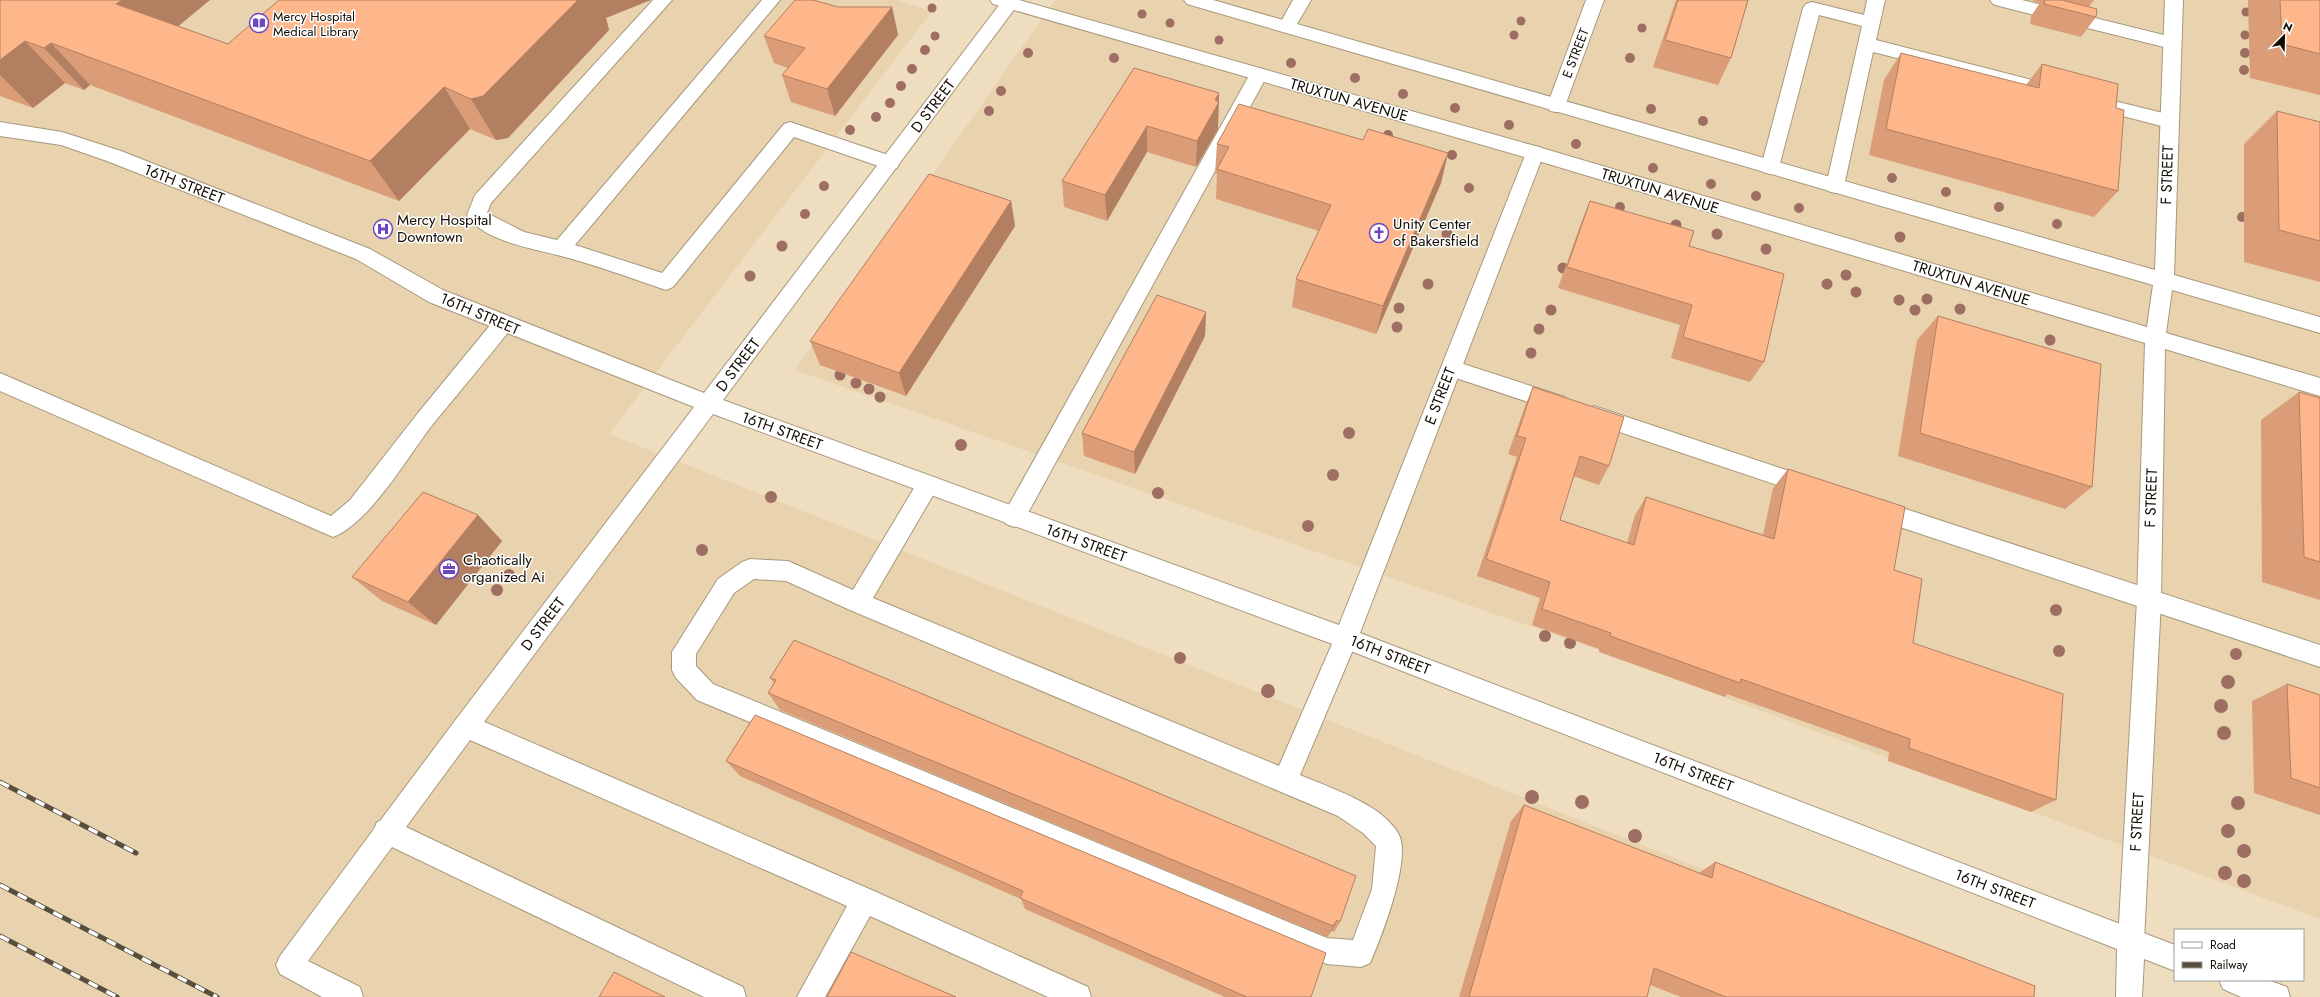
<svg xmlns="http://www.w3.org/2000/svg" width="2320" height="997" font-family="Jost,sans-serif">
<style>
.built{fill:#e8d3ae}
.lines{fill:none;stroke-linecap:round;stroke-linejoin:round}
.lane-casing{stroke:#a8987c;stroke-width:2}
.street-casing{stroke:#a8987c;stroke-width:2}
.secondary-casing{stroke:#a8987c;stroke-width:2}
.lane{fill:#fff;fill-rule:evenodd}
.street{fill:#fff;fill-rule:evenodd}
.secondary{fill:#fff;fill-rule:evenodd}
.rail-casing{stroke:#574e3e;stroke-width:5}
.rail{stroke:#fff;stroke-width:3.5;stroke-dasharray:10;stroke-linecap:butt}
.tree{fill:#9e6e63}
.wall{fill:#da9d78}
.shaded-wall{fill:#b27f61}
.building{fill:#feb68b;stroke:#b27f61}
.labels{text-anchor:middle;stroke-width:3;stroke-linejoin:round;paint-order:stroke}
.far-poi-label{font-size:13px;fill:#120c03;stroke:#fff;text-anchor:start}
.far-street-label{font-size:13px;fill:#120c03;stroke:#fff}
.street-label{font-size:15px;fill:#120c03;stroke:#fff}
.poi-label{font-size:15px;fill:#120c03;stroke:#fff;text-anchor:start}
</style>
<rect width="100%" height="100%" fill="#eeddbf"/>
<g class="built">
<polygon points="0,0 896,0 932,11 609,434 2009,991 2009,997 0,997"/>
<polygon points="1055,0 2320,0 2320,919 1592,648 795,370"/>
</g>
<g class="lines">
<defs>
<g id="lane">
<path d="M653 0H672L491 203 487 213 524 232 557 240 762 0H780L575 245 662 273 784 124 790 122 897 158 899 163 897 168 890 170 794 137 673 287 666 290C631 278 596 265 561 256 535 249 482 241 467 215L475 195Z"/>
<polygon points="1293,0 1311,0 1293,31 1287,33 1281,31 1278,27"/>
<polygon points="1867,0 1885,0 1876,40 2055,86 2061,88 2064,92 2061,96 2055,98 1873,52 1844,186 1842,191 1835,193 1828,191 1826,186 1862,26 1819,15 1779,167 1777,172 1770,174 1763,172 1761,167 1803,8 1806,4 1812,2 1864,15"/>
<polygon points="1990,0 2022,0 2172,37 2178,39 2181,43 2178,47 2172,49 1999,6 1993,4"/>
<polygon points="1259,68 1265,70 1268,74 1022,524 1014,527 1006,524 1003,517 1006,510 1250,74 1253,70"/>
<polygon points="2086,94 2175,116 2178,121 2175,126 2169,128 2080,105 2077,100 2080,95"/>
<path d="M503 316 510 318 513 324 510 330C485 361 459 393 433 424 408 456 370 523 333 537L0 391V373L331 516 350 500 418 413 496 318Z"/>
<polygon points="1451,360 1565,397 1569,403 1565,409 1558,412 1444,374 1441,368 1444,362"/>
<polygon points="1594,406 1810,478 1818,480 1821,487 1818,494 1810,496 1587,421 1583,415 1587,409"/>
<path d="M928 476 936 478 939 485 873 598 1279 766 1338 630 1346 627 1354 630 1358 638 1300 775C1330 788 1380 803 1398 833 1413 857 1381 938 1370 963L1361 967 1327 964 697 700 676 678 672 670V652L718 579 742 562 750 559 788 561 853 590 920 478ZM754 579 786 581 850 610 1338 816 1363 833 1376 846 1372 889 1353 940 1327 938 713 684 696 666V654L734 593Z"/>
<polygon points="1875,499 2320,645 2320,667 1867,516 1864,509 1867,502"/>
<polygon points="466,714 874,891 1088,987 1091,997 1048,997 870,916 825,997 797,997 847,906 470,740 406,827 743,987 746,997 704,997 392,847 308,961 360,987 363,997 322,997 280,974 276,965 280,956 374,829 377,822 380,821 457,718"/>
</g>
<g id="street">
<polygon points="1003,0 1017,0 1019,3 723,400 1339,625 1526,153 1528,148 1535,146 1542,148 1544,153 1360,633 2175,945 2175,971 2144,959 2142,997 2116,997 2117,949 1343,648 713,414 475,734 466,738 457,734 454,726 457,718 694,407 429,302 356,259 107,161 61,145 0,136 0,122 62,132 121,151 370,249 443,290 704,393"/>
<polygon points="1586,0 1604,0 1565,106 1562,111 1556,112 1550,111 1547,106"/>
<polygon points="2219,980 2268,980 2287,987 2290,997 2241,997 2223,989"/>
</g>
<polygon id="secondary" points="990,0 1019,0 1535,146 2147,327 2153,285 1187,4 1184,0 1213,0 2155,270 2165,0 2183,0 2174,275 2320,317 2320,333 2172,290 2166,333 2320,378 2320,396 2165,349 2161,600 2144,941 2140,950 2131,954 2122,950 2118,941 2137,600 2145,343 1535,160 993,4"/>
</defs>
<use href="#lane" class="lane-casing"/>
<use href="#street" class="street-casing"/>
<use href="#secondary" class="secondary-casing"/>
<use href="#lane" class="lane"/>
<use href="#street" class="street"/>
<use href="#secondary" class="secondary"/>
<defs>
<g id="rail">
<polyline points="0,782 136,853"/>
<polyline points="0,885 217,997"/>
<polyline points="0,936 117,997"/>
</g>
</defs>
<use href="#rail" class="rail-casing"/>
<use href="#rail" class="rail"/>
</g>
<g class="tree">
<circle cx="932" cy="8" r="4.5"/>
<circle cx="2246" cy="12" r="4.5"/>
<circle cx="1142" cy="14" r="4.5"/>
<circle cx="1521" cy="21" r="4.5"/>
<circle cx="1170" cy="23" r="4.5"/>
<circle cx="1642" cy="28" r="4.5"/>
<circle cx="1514" cy="35" r="4.5"/>
<circle cx="2245" cy="35" r="4.5"/>
<circle cx="935" cy="36" r="4.5"/>
<circle cx="1219" cy="40" r="4.5"/>
<circle cx="925" cy="50" r="5"/>
<circle cx="1028" cy="53" r="5"/>
<circle cx="2245" cy="53" r="5"/>
<circle cx="1114" cy="58" r="5"/>
<circle cx="1630" cy="58" r="5"/>
<circle cx="1291" cy="63" r="5"/>
<circle cx="912" cy="69" r="5"/>
<circle cx="2244" cy="70" r="5"/>
<circle cx="1355" cy="78" r="5"/>
<circle cx="901" cy="86" r="5"/>
<circle cx="1001" cy="91" r="5"/>
<circle cx="1403" cy="94" r="5"/>
<circle cx="890" cy="103" r="5"/>
<circle cx="1455" cy="108" r="5"/>
<circle cx="1651" cy="109" r="5"/>
<circle cx="989" cy="111" r="5"/>
<circle cx="876" cy="117" r="5"/>
<circle cx="1703" cy="121" r="5"/>
<circle cx="1509" cy="125" r="5"/>
<circle cx="850" cy="130" r="5"/>
<circle cx="1388" cy="135" r="5"/>
<circle cx="1576" cy="144" r="5"/>
<circle cx="1452" cy="155" r="5"/>
<circle cx="1653" cy="168" r="5"/>
<circle cx="1892" cy="178" r="5"/>
<circle cx="1711" cy="184" r="5"/>
<circle cx="824" cy="186" r="5"/>
<circle cx="1469" cy="188" r="5"/>
<circle cx="1946" cy="192" r="5"/>
<circle cx="1756" cy="196" r="5"/>
<circle cx="1620" cy="207" r="5"/>
<circle cx="1999" cy="207" r="5"/>
<circle cx="1799" cy="208" r="5"/>
<circle cx="805" cy="214" r="5"/>
<circle cx="2242" cy="217" r="5"/>
<circle cx="2057" cy="224" r="5"/>
<circle cx="1676" cy="225" r="5.5"/>
<circle cx="1447" cy="234" r="5.5"/>
<circle cx="1717" cy="234" r="5.5"/>
<circle cx="1900" cy="237" r="5.5"/>
<circle cx="782" cy="246" r="5.5"/>
<circle cx="1766" cy="249" r="5.5"/>
<circle cx="1563" cy="268" r="5.5"/>
<circle cx="1846" cy="275" r="5.5"/>
<circle cx="750" cy="276" r="5.5"/>
<circle cx="1428" cy="284" r="5.5"/>
<circle cx="1827" cy="284" r="5.5"/>
<circle cx="1856" cy="292" r="5.5"/>
<circle cx="1927" cy="299" r="5.5"/>
<circle cx="1899" cy="300" r="5.5"/>
<circle cx="1399" cy="308" r="5.5"/>
<circle cx="1960" cy="309" r="5.5"/>
<circle cx="1551" cy="310" r="5.5"/>
<circle cx="1915" cy="310" r="5.5"/>
<circle cx="1397" cy="327" r="5.5"/>
<circle cx="1539" cy="329" r="5.5"/>
<circle cx="2050" cy="340" r="5.5"/>
<circle cx="1531" cy="353" r="5.5"/>
<circle cx="840" cy="375" r="5.5"/>
<circle cx="856" cy="383" r="5.5"/>
<circle cx="869" cy="389" r="5.5"/>
<circle cx="880" cy="397" r="5.5"/>
<circle cx="1349" cy="433" r="6"/>
<circle cx="961" cy="445" r="6"/>
<circle cx="1333" cy="475" r="6"/>
<circle cx="1158" cy="493" r="6"/>
<circle cx="771" cy="497" r="6"/>
<circle cx="1308" cy="526" r="6"/>
<circle cx="702" cy="550" r="6"/>
<circle cx="509" cy="575" r="6"/>
<circle cx="497" cy="590" r="6"/>
<circle cx="2056" cy="610" r="6"/>
<circle cx="1545" cy="636" r="6"/>
<circle cx="1570" cy="643" r="6"/>
<circle cx="2059" cy="651" r="6"/>
<circle cx="2236" cy="654" r="6"/>
<circle cx="1180" cy="658" r="6"/>
<circle cx="2228" cy="682" r="7"/>
<circle cx="1268" cy="691" r="7"/>
<circle cx="2221" cy="706" r="7"/>
<circle cx="2224" cy="733" r="7"/>
<circle cx="1532" cy="797" r="7"/>
<circle cx="1582" cy="802" r="7"/>
<circle cx="2238" cy="803" r="7"/>
<circle cx="2228" cy="831" r="7"/>
<circle cx="1635" cy="836" r="7"/>
<circle cx="2244" cy="851" r="7"/>
<circle cx="2225" cy="873" r="7"/>
<circle cx="2244" cy="881" r="7"/>
</g>
<g class="wall">
<polygon points="0,0 178,26 228,44 606,18 609,30 508,138 496,140 470,129 399,201 90,85 84,90 65,83 33,108 0,96"/>
<polygon points="1676,0 1748,0 1731,58 1718,85 1653,67"/>
<polygon points="2033,0 2094,0 2089,7 2096,17 2081,37 2030,24 2031,16 2040,3 2033,1"/>
<polygon points="2248,0 2320,0 2320,95 2250,78"/>
<polygon points="838,7 892,7 898,35 835,116 791,102 782,75 788,68 774,63 764,36"/>
<polygon points="1901,53 2026,85 2042,64 2116,108 2118,191 2094,217 1869,155 1884,80"/>
<polygon points="1134,68 1219,93 1218,129 1196,167 1147,152 1107,221 1064,207 1062,181"/>
<polygon points="2277,111 2320,122 2320,282 2244,262 2244,144"/>
<polygon points="1363,140 1448,153 1441,183 1376,334 1292,307 1296,279 1319,231 1216,199 1217,174 1215,173 1217,144"/>
<polygon points="1011,201 1015,226 906,396 820,365 810,341"/>
<polygon points="1590,201 1689,246 1764,362 1750,382 1671,358 1680,325 1558,288 1581,223"/>
<polygon points="1206,312 1205,336 1135,474 1084,456 1082,433"/>
<polygon points="1938,316 2092,487 2065,509 1898,456 1917,340"/>
<polygon points="1533,387 1609,466 1599,485 1573,476 1560,520 1627,543 1635,515 1646,497 1763,535 1773,488 1788,469 1894,570 1913,643 2056,800 2031,812 1888,761 1889,752 1727,694 1725,697 1599,652 1599,649 1532,625 1540,598 1477,576 1517,457 1508,454 1525,406"/>
<polygon points="2299,392 2320,398 2320,600 2262,582 2261,420"/>
<polygon points="478,515 502,541 436,625 382,601 352,577"/>
<polygon points="770,678 1340,922 1334,932 1331,931 1327,937 780,710 768,693 774,683"/>
<polygon points="2287,684 2320,695 2320,815 2254,793 2252,701"/>
<polygon points="726,761 1311,997 1225,997 1025,909 1021,899 740,776"/>
<polygon points="1524,805 1699,873 1715,862 2034,997 1681,997 1650,985 1647,997 1459,997 1511,821"/>
</g>
<g class="shaded-wall">
<polygon points="122,0 210,0 153,47 116,4"/>
<polygon points="578,0 651,0 606,18 609,30 508,138 496,140 471,99"/>
<polygon points="892,7 898,35 835,116 827,89"/>
<polygon points="25,41 65,83 33,108 0,75 0,60"/>
<polygon points="51,43 90,85 84,90 44,48"/>
<polygon points="444,87 470,129 399,201 370,161"/>
<polygon points="1219,93 1218,129 1196,167 1197,141 1215,100"/>
<polygon points="1147,126 1147,152 1107,221 1105,195"/>
<polygon points="1448,153 1441,183 1376,334 1383,306"/>
<polygon points="1011,201 1015,226 906,396 899,373"/>
<polygon points="1206,312 1205,336 1135,474 1134,452"/>
<polygon points="478,515 502,541 436,625 408,602"/>
<polygon points="1337,920 1331,931 1327,937 1333,926"/>
</g>
<g class="building">
<polygon points="0,0 122,0 116,4 228,44 279,0 578,0 483,96 471,99 444,87 370,161 51,43 44,48 25,41 0,60"/>
<polygon points="795,0 813,0 838,7 892,7 827,89 782,75 805,48 764,36"/>
<polygon points="1678,0 1748,0 1731,58 1665,40"/>
<polygon points="2045,0 2062,0 2097,9 2096,17 2044,4"/>
<polygon points="2280,0 2320,0 2320,54 2282,44"/>
<polygon points="1901,53 2039,88 2042,64 2118,84 2116,108 2124,110 2118,191 1886,129"/>
<polygon points="1134,68 1219,93 1215,100 1219,102 1197,141 1147,126 1105,195 1062,181"/>
<polygon points="1239,104 1363,140 1368,129 1448,153 1383,306 1296,279 1331,205 1217,169 1229,147 1217,144"/>
<polygon points="2277,111 2320,122 2320,241 2279,230"/>
<polygon points="929,174 1011,201 899,373 810,341"/>
<polygon points="1590,201 1694,231 1689,246 1784,274 1764,362 1683,337 1692,305 1567,267"/>
<polygon points="1157,295 1206,312 1134,452 1082,433"/>
<polygon points="1938,316 2101,364 2092,487 1920,433"/>
<polygon points="1533,387 1624,417 1609,466 1580,456 1560,520 1634,545 1646,497 1774,539 1788,469 1905,507 1894,570 1922,579 1913,643 2063,694 2056,800 1909,748 1910,739 1741,679 1740,683 1610,636 1611,633 1542,609 1550,582 1486,559 1526,438 1517,436"/>
<polygon points="2299,392 2320,398 2320,562 2304,557"/>
<polygon points="423,492 478,515 408,602 352,577"/>
<polygon points="794,640 1356,876 1340,922 1337,920 1333,926 768,693 776,680 770,678"/>
<polygon points="2287,684 2320,695 2320,788 2291,778"/>
<polygon points="755,715 1326,953 1311,997 1247,997 1020,898 1023,891 726,761"/>
<polygon points="1524,805 1712,878 1715,862 2035,986 2034,997 1726,997 1654,968 1647,997 1469,997"/>
<polygon points="851,952 956,997 827,997"/>
<polygon points="614,972 665,997 599,997"/>
</g>
<defs>
<symbol id="library-ring" viewBox="-11 -11 22 22"><circle r="9.5" fill="#fff" stroke="#6d47bf" stroke-width="1.5"/><path d="M-6-4Q-3-5.5-.7-3.5V5Q-3 3-6 4ZM6-4Q3-5.5 .7-3.5V5Q3 3 6 4Z" fill="#6d47bf"/></symbol>
<symbol id="hospital-ring" viewBox="-11 -11 22 22"><circle r="9.5" fill="#fff" stroke="#6d47bf" stroke-width="1.5"/><path d="M-5-5h3v3.5h4V-5h3V5h-3V1.5h-4V5h-3Z" fill="#6d47bf"/></symbol>
<symbol id="church-ring" viewBox="-11 -11 22 22"><circle r="9.5" fill="#fff" stroke="#6d47bf" stroke-width="1.5"/><path d="M-1.2-6h2.4v3.5h3.3v2.4h-3.3V6h-2.4V-.1h-3.3v-2.4h3.3Z" fill="#6d47bf"/></symbol>
<symbol id="office-ring" viewBox="-11 -11 22 22"><circle r="9.5" fill="#fff" stroke="#6d47bf" stroke-width="1.5"/><path d="M-6-3h4V-5.5h4V-3h4V5H-6ZM-1-4.5V-3h2v-1.5ZM-6 0V1H6V0Z" fill="#6d47bf"/></symbol>
</defs>
<g fill-rule="evenodd">
<use href="#library-ring" x="248" y="12" width="22" height="22"/>
<use href="#hospital-ring" x="372" y="218" width="22" height="22"/>
<use href="#church-ring" x="1368" y="222" width="22" height="22"/>
<use href="#office-ring" x="438" y="558" width="22" height="22"/>
</g>
<g class="labels">
<g class="far-poi-label">
<text x="273" y="21">Mercy Hospital<tspan x="273" dy="15">Medical Library</tspan></text>
</g>
<g class="far-street-label">
<text transform="translate(1575 53) rotate(-69)" y="5">E STREET</text>
</g>
<g class="street-label">
<text transform="translate(1349 100) rotate(16)" y="5">TRUXTUN AVENUE</text>
<text transform="translate(933 106) rotate(-53)" y="5">D STREET</text>
<text transform="translate(2167 175) rotate(-88)" y="5">F STREET</text>
<text transform="translate(184 184) rotate(21)" y="5">16TH STREET</text>
<text transform="translate(1660 191) rotate(17)" y="5">TRUXTUN AVENUE</text>
<text transform="translate(1971 283) rotate(17)" y="5">TRUXTUN AVENUE</text>
<text transform="translate(480 314) rotate(23)" y="5">16TH STREET</text>
<text transform="translate(738 365) rotate(-53)" y="5">D STREET</text>
<text transform="translate(1440 396) rotate(-69)" y="5">E STREET</text>
<text transform="translate(782 431) rotate(20)" y="5">16TH STREET</text>
<text transform="translate(2151 498) rotate(-88)" y="5">F STREET</text>
<text transform="translate(1086 543) rotate(20)" y="5">16TH STREET</text>
<text transform="translate(543 624) rotate(-53)" y="5">D STREET</text>
<text transform="translate(1390 655) rotate(21)" y="5">16TH STREET</text>
<text transform="translate(1693 772) rotate(21)" y="5">16TH STREET</text>
<text transform="translate(2137 822) rotate(-87)" y="5">F STREET</text>
<text transform="translate(1995 889) rotate(21)" y="5">16TH STREET</text>
</g>
<g class="poi-label">
<text x="397" y="225">Mercy Hospital<tspan x="397" dy="17">Downtown</tspan></text>
<text x="1393" y="229">Unity Center<tspan x="1393" dy="17">of Bakersfield</tspan></text>
<text x="463" y="565">Chaotically<tspan x="463" dy="17">organized Ai</tspan></text>
</g>
</g>
<rect x="2174" y="929" width="130" height="52" fill="#ffffff" stroke="#a09e9a"/>
<rect x="2182" y="942" width="20" height="6" fill="#ffffff" stroke="#a09e9a"/>
<text x="2210" y="949" font-size="12" fill="#120c03">Road</text>
<rect x="2182" y="962" width="20" height="6" fill="#574e3e" stroke="#a09e9a"/>
<text x="2210" y="969" font-size="12" fill="#120c03">Railway</text>
<g transform="translate(2284 36) rotate(23)" stroke="#ffffff" stroke-width="3" paint-order="stroke">
<path d="M0-3L7 15L0 10L-7 15Z" fill="#120c03"/>
<text y="-6" font-size="11" font-weight="bold" text-anchor="middle" fill="#120c03">N</text>
</g>
</svg>
